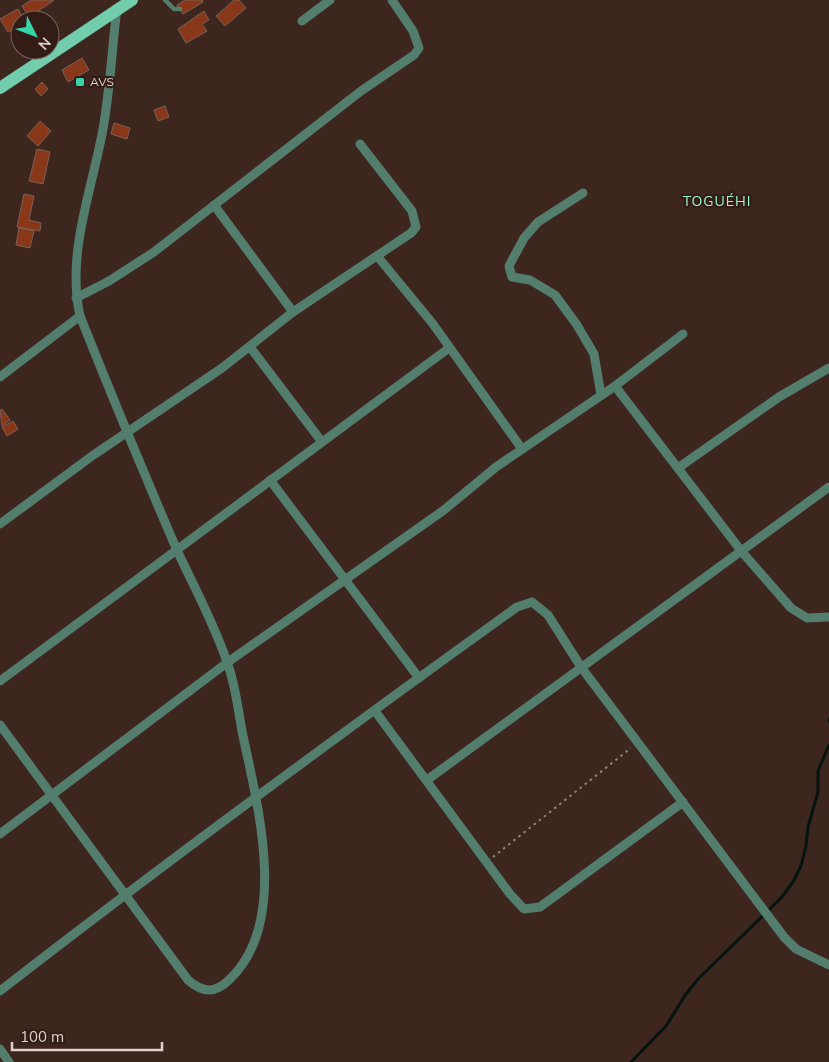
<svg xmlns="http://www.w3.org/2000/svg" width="829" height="1062" font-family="Mulish,sans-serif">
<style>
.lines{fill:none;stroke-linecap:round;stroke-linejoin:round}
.stream{stroke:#06140f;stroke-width:3}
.building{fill:#883718;stroke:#7b6158}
.path{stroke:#95837c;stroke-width:2;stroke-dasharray:2.5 4;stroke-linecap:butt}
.lane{stroke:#537d6d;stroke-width:4.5}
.street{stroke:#537d6d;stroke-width:9}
.primary{stroke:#72cdad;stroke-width:12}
.poi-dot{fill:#36d4a7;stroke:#321c15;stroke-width:2}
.labels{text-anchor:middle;stroke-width:4.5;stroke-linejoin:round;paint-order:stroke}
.poi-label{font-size:12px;fill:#e0d1cc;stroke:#321c15;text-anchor:start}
.neighbourhood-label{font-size:14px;letter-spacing:1px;fill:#98f3d1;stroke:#321c15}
</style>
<rect width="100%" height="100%" fill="#3c261e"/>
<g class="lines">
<g class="stream">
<polyline points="829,719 829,721"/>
<polyline points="631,1062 666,1026 686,994 698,979 781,898 793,882 801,866 806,846 808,827 818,792 818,771 829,745"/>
</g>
</g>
<g class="building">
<polygon points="31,0 53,0 53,1 29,17 22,6"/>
<polygon points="185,0 202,0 203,2 183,14 177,5"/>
<polygon points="234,0 239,0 246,8 225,26 216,16"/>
<polygon points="18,9 24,20 20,20 20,25 8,32 0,19"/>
<polygon points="204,11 209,20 202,24 207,31 186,43 178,29"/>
<polygon points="82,58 89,70 68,82 62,70"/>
<polygon points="42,82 48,89 41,96 35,89"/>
<polygon points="165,106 169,117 158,121 154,110"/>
<polygon points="40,121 51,131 38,146 27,136"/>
<polygon points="114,123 130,128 127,139 111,134"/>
<polygon points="37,149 50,152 43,184 29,181"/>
<polygon points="24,194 34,196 29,220 41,223 40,231 17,227"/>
<polygon points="19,228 34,231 30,248 16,245"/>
<polygon points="2,409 10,420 2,426 0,411"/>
<polygon points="13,421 18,429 7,436 2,427"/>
</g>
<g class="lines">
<polyline class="path" points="493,857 631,748"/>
<polyline class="lane" points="165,0 174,9 180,9"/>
<g class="street">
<polyline points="302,21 330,0"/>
<polyline points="583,193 538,222 524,238 509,266 512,277 530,280 555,295 577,325 594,354 601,395"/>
<polyline points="214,205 293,312"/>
<polyline points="378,257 433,324 522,449"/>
<polyline points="76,298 109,281 154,252 361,91 414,55 419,48 413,31 392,0"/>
<polyline points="250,347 322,442"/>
<polyline points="0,377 80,316"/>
<polyline points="615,386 742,552 791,608 807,618 829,617"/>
<polyline points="678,468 779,397 829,368"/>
<polyline points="270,480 419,678"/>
<polyline points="0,524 92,456 222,368 293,312 411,233 416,227 412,211 360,144"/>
<polyline points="0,681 449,348"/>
<polyline points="375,711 510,894 524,909 540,907 683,802"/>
<path d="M0 725 188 980C203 993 215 994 230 979 289 922 258 807 243 736 238 712 236 685 227 662 214 623 193 585 176 548 143 471 111 394 80 316 66 254 92 190 103 129 110 90 112 48 117 8"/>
<polyline points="427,780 829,487"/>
<polyline points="0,834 228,662 444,510 496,467 615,386 683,334"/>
<path d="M0 991C170 859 343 732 517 607L532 602 548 615 581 667 784 937 796 949 829 965"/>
<polyline points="0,1049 9,1062"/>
</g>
<polyline class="primary" points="0,88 132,0"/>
</g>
<rect class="poi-dot" x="75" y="77" width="10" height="10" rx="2.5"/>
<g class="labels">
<g class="poi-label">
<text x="90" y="86">AVS</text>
</g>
<g class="neighbourhood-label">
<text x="717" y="206">TOGUÉHI</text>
</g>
</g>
<g transform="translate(35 35) rotate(132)"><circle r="24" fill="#321c15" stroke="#78645e"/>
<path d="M0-4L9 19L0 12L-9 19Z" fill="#36d4a7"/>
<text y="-8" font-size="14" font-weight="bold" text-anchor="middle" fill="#e0d1cc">N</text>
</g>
<path d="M12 1042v8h150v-8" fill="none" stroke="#e0d1cc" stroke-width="2.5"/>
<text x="20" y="1042" font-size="15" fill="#e0d1cc" stroke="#321c15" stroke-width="4" paint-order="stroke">100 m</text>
</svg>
